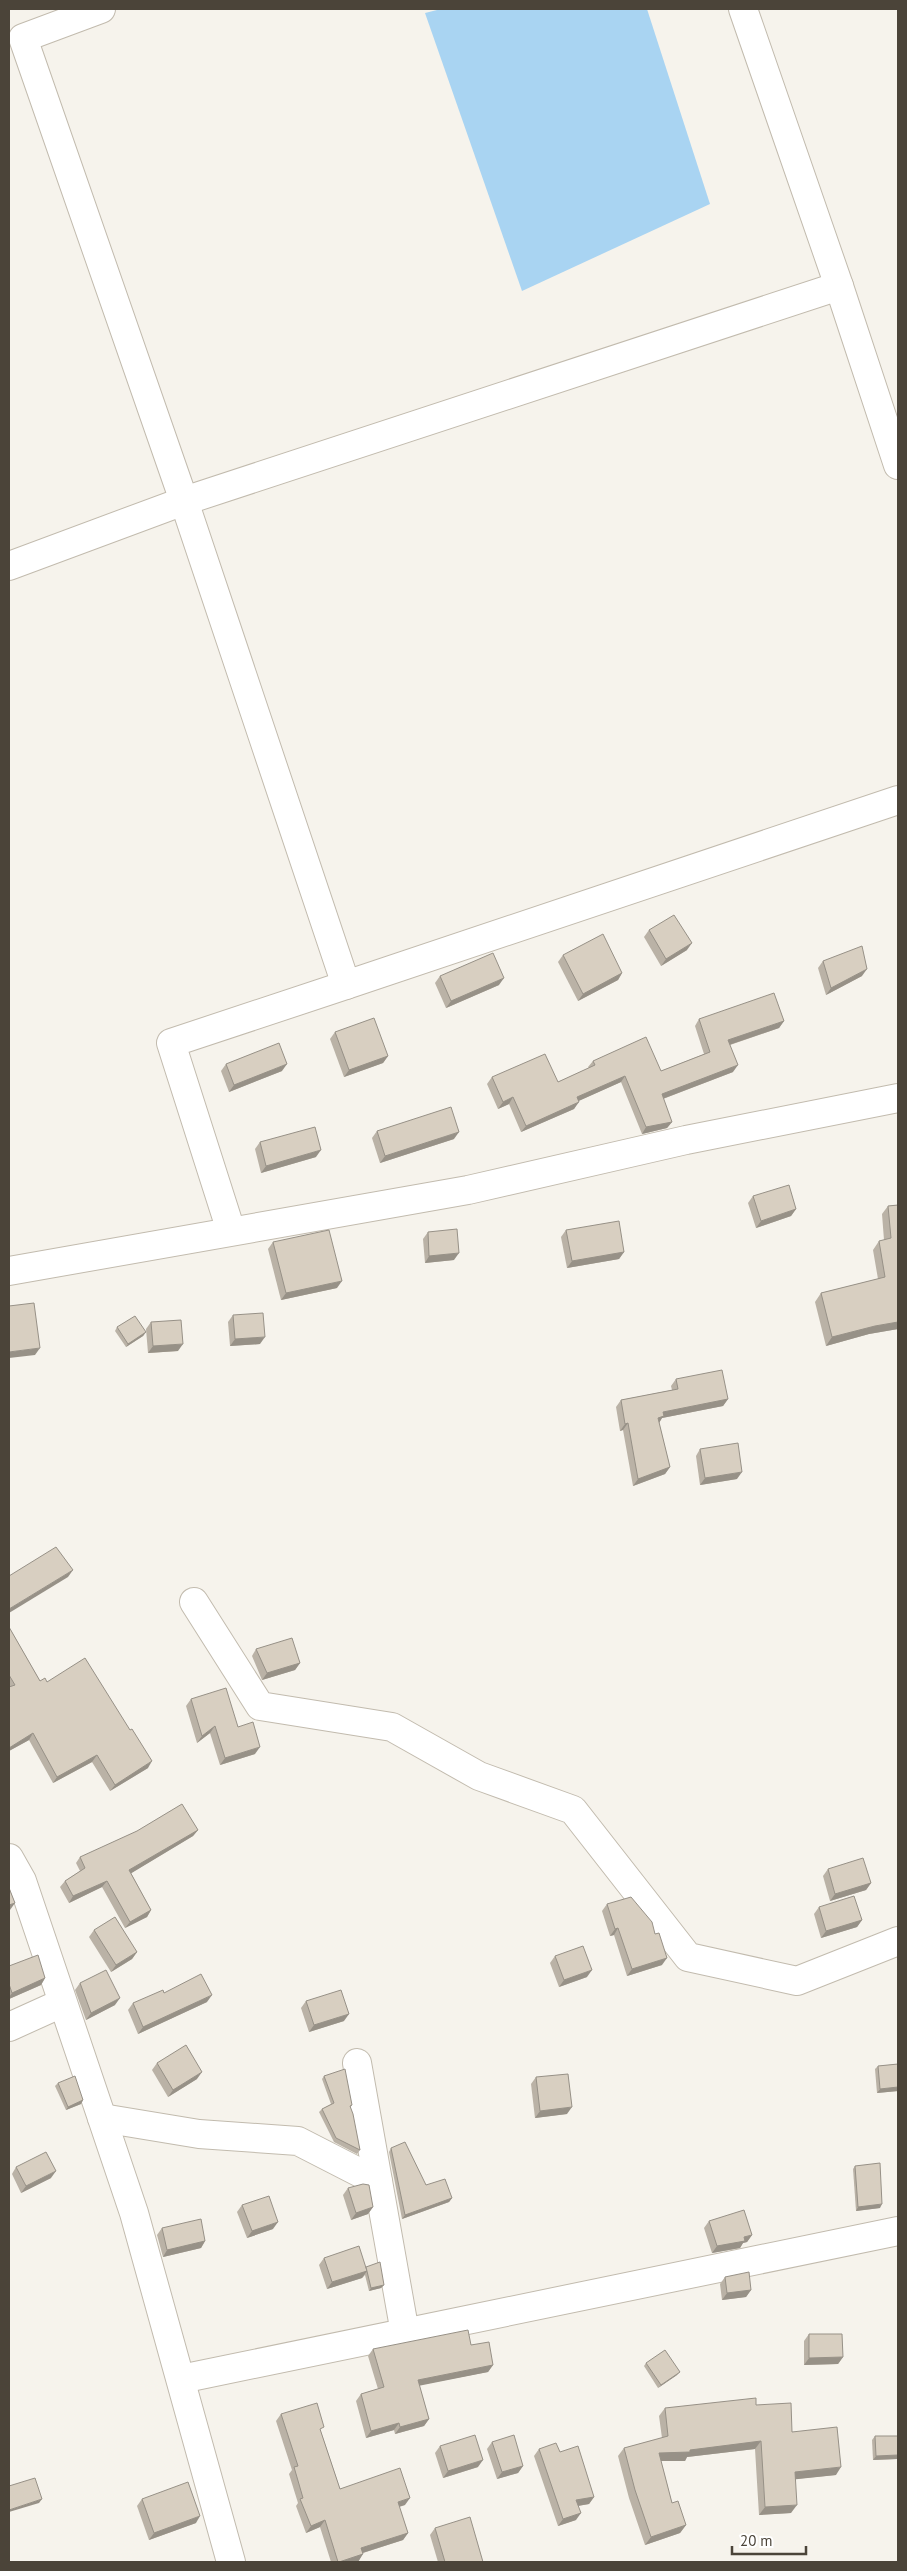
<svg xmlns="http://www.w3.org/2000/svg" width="907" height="2571" font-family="'PT Sans',sans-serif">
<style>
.water{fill:#a9d4f2}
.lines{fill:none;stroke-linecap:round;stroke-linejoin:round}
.minor-casing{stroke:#c2bbae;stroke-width:30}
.minor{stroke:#fff;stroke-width:28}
.wall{fill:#bab2a6}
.shaded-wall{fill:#979187}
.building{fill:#d8cfc1;stroke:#979187}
</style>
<rect width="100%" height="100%" fill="#f6f3ec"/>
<polygon class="water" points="441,9 647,9 710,204 522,291 425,13"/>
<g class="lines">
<defs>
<g id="minor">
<polyline points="101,9 23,38 184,501 346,985 898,800"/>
<polyline points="743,9 839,286 898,465"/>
<polyline points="9,566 184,501 839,286"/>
<polyline points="231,1231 171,1043 346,985"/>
<polyline points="9,1271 468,1190 686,1140 898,1098"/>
<polyline points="194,1602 260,1706 392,1727 479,1776 573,1810 688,1957 797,1981 898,1941"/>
<polyline points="9,1858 22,1881 134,2213 231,2562"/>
<polyline points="9,2027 62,2003"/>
<polyline points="357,2063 405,2333"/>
<polyline points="102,2118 199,2134 298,2141 378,2182"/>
<polyline points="181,2379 898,2231"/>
</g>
</defs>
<use href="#minor" class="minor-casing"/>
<use href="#minor" class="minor"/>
</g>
<g class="wall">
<polygon points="649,930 687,950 661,966 644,937"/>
<polygon points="563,955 622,973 618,980 578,1001 558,962"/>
<polygon points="823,961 862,976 826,995 818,968"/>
<polygon points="440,976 499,985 446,1008 435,983"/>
<polygon points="699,1019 784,1021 779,1028 730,1045 733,1072 663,1099 672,1122 667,1128 642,1134 621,1082 578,1101 574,1109 521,1132 509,1104 498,1109 487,1084 492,1077 558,1082 589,1068 588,1067 593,1061 661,1071 704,1054 695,1026"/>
<polygon points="335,1032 388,1056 383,1063 344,1077 330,1039"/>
<polygon points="226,1064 282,1071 229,1092 221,1071"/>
<polygon points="377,1131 454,1139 380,1163 372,1138"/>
<polygon points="260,1142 316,1157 261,1173 255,1149"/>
<polygon points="753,1196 796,1209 791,1216 756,1228 748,1203"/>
<polygon points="898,1205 898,1329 869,1334 826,1346 815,1302 821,1293 878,1279 873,1250 879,1241 884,1240 882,1214 888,1206"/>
<polygon points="566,1230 624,1252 619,1259 567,1268 561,1237"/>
<polygon points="428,1232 454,1260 425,1263 423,1239"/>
<polygon points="273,1242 337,1288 281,1300 268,1249"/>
<polygon points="233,1315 260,1344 230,1346 228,1322"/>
<polygon points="151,1322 178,1351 148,1353 146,1329"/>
<polygon points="117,1327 146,1332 143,1336 126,1347 115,1331"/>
<polygon points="676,1379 728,1399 723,1406 662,1418 659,1423 670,1467 665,1474 633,1486 623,1430 620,1431 616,1407 621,1400 672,1390 671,1386"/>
<polygon points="700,1449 737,1479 700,1485 696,1456"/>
<polygon points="9,1627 40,1681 47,1682 148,1768 110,1791 92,1762 53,1783 29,1740 9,1751"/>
<polygon points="256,1649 300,1663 295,1670 262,1680 252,1656"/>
<polygon points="191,1699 238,1727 255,1754 220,1765 210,1733 197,1743 186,1706"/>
<polygon points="198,1830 193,1836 131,1873 151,1910 147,1917 125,1928 102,1887 69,1903 60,1887 65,1881 80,1871 76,1863 80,1857"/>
<polygon points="828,1869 871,1883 866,1890 830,1901 823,1876"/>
<polygon points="607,1904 662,1965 627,1976 614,1935 610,1936 602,1911"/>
<polygon points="819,1907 862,1920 857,1927 821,1938 814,1914"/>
<polygon points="94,1930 137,1952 132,1959 111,1972 89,1937"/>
<polygon points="555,1956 587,1977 559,1987 550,1963"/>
<polygon points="9,1966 45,1978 41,1985 9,1999"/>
<polygon points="80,1983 115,2005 86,2020 75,1990"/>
<polygon points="306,2001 344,2021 309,2032 301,2008"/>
<polygon points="207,2002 138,2034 128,2010 133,2003"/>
<polygon points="157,2063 197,2079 168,2097 152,2070"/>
<polygon points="898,2064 898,2091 877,2093 875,2069 878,2066"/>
<polygon points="324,2076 352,2105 350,2108 360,2150 357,2154 334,2142 319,2112 322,2109 331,2104 322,2079"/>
<polygon points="536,2077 567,2114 535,2118 531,2084"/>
<polygon points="58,2083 83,2100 81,2104 66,2110 55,2086"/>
<polygon points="391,2148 426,2185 452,2198 449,2202 402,2219 389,2152"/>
<polygon points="855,2166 880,2208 856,2211 853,2169"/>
<polygon points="16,2167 51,2178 21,2193 12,2174"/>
<polygon points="348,2188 373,2207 368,2214 351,2220 343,2195"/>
<polygon points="242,2205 273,2229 247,2238 237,2212"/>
<polygon points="709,2221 752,2235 747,2242 743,2243 740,2248 712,2253 704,2228"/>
<polygon points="162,2228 205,2241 201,2248 163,2257 157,2235"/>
<polygon points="324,2258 366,2267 384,2285 381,2288 369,2291 365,2275 362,2278 327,2289 319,2265"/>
<polygon points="725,2277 751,2290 746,2297 722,2300 720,2284"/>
<polygon points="809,2334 843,2357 838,2364 804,2365 804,2341"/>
<polygon points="471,2345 493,2365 488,2372 419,2385 429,2419 424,2426 395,2434 394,2430 366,2438 356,2401 361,2394 378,2389 368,2356 373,2349"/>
<polygon points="646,2363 677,2375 658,2388 644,2366"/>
<polygon points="756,2405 792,2432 836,2475 795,2479 791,2513 759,2515 755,2449 687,2457 685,2461 661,2461 672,2503 686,2525 680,2533 645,2545 629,2498 618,2456 624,2448 662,2438 659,2416 665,2408"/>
<polygon points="281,2414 321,2432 340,2489 405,2505 399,2506 408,2533 403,2540 363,2553 358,2562 331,2562 320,2527 306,2533 296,2506 298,2503 289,2474 292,2470 276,2421"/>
<polygon points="875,2436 898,2436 898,2457 897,2459 873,2460 872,2440"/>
<polygon points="492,2442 523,2466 518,2473 497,2479 487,2449"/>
<polygon points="440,2446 478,2467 443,2478 435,2453"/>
<polygon points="539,2449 560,2452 594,2497 589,2504 578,2506 576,2520 558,2526 534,2456"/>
<polygon points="142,2499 196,2523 149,2540 137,2506"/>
<polygon points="435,2528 483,2562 438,2562 430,2535"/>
</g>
<g class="shaded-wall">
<polygon points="692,943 687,950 661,966 666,959"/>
<polygon points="867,969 862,976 826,995 831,988"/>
<polygon points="622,973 618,980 578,1001 583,994"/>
<polygon points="504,978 499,985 446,1008 451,1001"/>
<polygon points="784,1021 779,1028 723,1047 728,1040"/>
<polygon points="388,1056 383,1063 344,1077 349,1070"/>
<polygon points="287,1064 282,1071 229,1092 234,1085"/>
<polygon points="738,1065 733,1072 657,1101 662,1094"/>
<polygon points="625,1076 621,1082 572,1104 577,1097"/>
<polygon points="513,1097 509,1104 498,1109 503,1102"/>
<polygon points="579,1102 574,1109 521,1132 526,1126"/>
<polygon points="672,1122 667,1128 642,1134 646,1127"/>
<polygon points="459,1132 454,1139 380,1163 385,1156"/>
<polygon points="321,1150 316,1157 261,1173 266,1166"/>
<polygon points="796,1209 791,1216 756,1228 761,1221"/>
<polygon points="624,1252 619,1259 567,1268 572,1261"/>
<polygon points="459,1253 454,1260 425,1263 429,1256"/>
<polygon points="342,1281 337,1288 281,1300 286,1293"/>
<polygon points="898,1322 898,1329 869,1334 826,1346 832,1337 875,1326"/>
<polygon points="146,1332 143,1336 126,1347 128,1344"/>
<polygon points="265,1337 260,1344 230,1346 235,1339"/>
<polygon points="183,1344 178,1351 148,1353 153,1346"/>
<polygon points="40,1348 35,1355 9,1358 9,1352"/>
<polygon points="728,1399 723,1406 662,1418 659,1423 658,1418 663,1412"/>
<polygon points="628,1423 623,1430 620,1431 625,1424"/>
<polygon points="670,1467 665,1474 633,1486 638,1479"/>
<polygon points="742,1472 737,1479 700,1485 705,1478"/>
<polygon points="73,1570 68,1577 9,1613 9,1609"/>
<polygon points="300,1663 295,1670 262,1680 267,1673"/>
<polygon points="215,1726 210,1733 197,1743 202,1736"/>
<polygon points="33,1733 29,1740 9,1751 9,1748"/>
<polygon points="260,1747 255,1754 220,1765 225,1758"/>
<polygon points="97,1755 92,1762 53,1783 57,1777"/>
<polygon points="152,1761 148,1768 110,1791 115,1785"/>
<polygon points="198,1830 193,1836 125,1877 129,1870"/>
<polygon points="107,1881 102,1887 69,1903 73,1896"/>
<polygon points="871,1883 866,1890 830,1901 835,1894"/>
<polygon points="15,1903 10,1910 9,1910 9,1905"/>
<polygon points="151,1910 147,1917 125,1928 130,1922"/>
<polygon points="862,1920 857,1927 821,1938 826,1931"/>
<polygon points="618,1928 614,1935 610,1936 615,1929"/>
<polygon points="137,1952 132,1959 111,1972 116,1965"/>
<polygon points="667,1958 662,1965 627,1976 632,1969"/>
<polygon points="592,1970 587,1977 559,1987 564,1980"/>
<polygon points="45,1978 41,1985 9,1999 9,1997 12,1993"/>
<polygon points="212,1995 207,2002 138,2034 143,2027"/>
<polygon points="120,1998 115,2005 86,2020 91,2013"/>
<polygon points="349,2014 344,2021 309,2032 314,2025"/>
<polygon points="202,2072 197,2079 168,2097 173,2090"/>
<polygon points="898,2087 898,2091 877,2093 880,2089"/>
<polygon points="83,2100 81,2104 66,2110 68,2107"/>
<polygon points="572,2107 567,2114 535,2118 540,2111"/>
<polygon points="56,2171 51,2178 21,2193 26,2186"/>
<polygon points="452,2198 449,2202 402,2219 405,2215"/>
<polygon points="882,2204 880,2208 856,2211 858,2207"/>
<polygon points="373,2207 368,2214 351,2220 356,2213"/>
<polygon points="278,2222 273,2229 247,2238 252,2231"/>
<polygon points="752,2235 747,2242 743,2243 740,2248 712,2253 717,2246"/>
<polygon points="205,2241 201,2248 163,2257 167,2250"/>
<polygon points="367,2271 362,2278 327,2289 332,2282"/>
<polygon points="384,2285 381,2288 369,2291 371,2288"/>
<polygon points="751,2290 746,2297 722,2300 727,2293"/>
<polygon points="843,2357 838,2364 804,2365 809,2358"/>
<polygon points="493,2365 488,2372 413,2387 418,2380"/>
<polygon points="680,2372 677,2375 658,2388 661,2385"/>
<polygon points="429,2419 424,2426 395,2434 400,2427"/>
<polygon points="399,2423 394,2430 366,2438 371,2431"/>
<polygon points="761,2441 755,2449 687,2457 685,2461 653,2461 659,2453"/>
<polygon points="898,2455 897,2459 873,2460 876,2456"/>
<polygon points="483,2460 478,2467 443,2478 448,2471"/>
<polygon points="523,2466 518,2473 497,2479 502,2472"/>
<polygon points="841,2467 836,2475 789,2480 795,2472"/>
<polygon points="594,2497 589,2504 571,2507 576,2500"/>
<polygon points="410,2498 405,2505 393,2509 398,2502"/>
<polygon points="42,2499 39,2503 9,2512 9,2510"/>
<polygon points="797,2505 791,2513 759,2515 765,2507"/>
<polygon points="581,2513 576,2520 558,2526 563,2519"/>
<polygon points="200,2516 196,2523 149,2540 154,2533"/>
<polygon points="325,2520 320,2527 306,2533 311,2526"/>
<polygon points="686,2525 680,2533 645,2545 651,2537"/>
<polygon points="408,2533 403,2540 356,2555 361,2548"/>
<polygon points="363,2554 358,2562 339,2562"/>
</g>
<g class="building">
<polygon points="674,915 692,943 666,959 649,930"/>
<polygon points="603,934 622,973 583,994 563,955"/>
<polygon points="862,946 867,969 831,988 823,961"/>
<polygon points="493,953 504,978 451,1001 440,976"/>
<polygon points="774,993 784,1021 728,1040 738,1065 662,1094 672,1122 646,1127 625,1076 577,1097 579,1102 526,1126 513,1097 503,1102 492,1077 545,1054 558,1082 595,1065 593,1061 646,1037 661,1071 710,1052 699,1019"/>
<polygon points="374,1018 388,1056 349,1070 335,1032"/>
<polygon points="279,1043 287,1064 234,1085 226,1064"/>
<polygon points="451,1107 459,1132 385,1156 377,1131"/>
<polygon points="315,1127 321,1150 266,1166 260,1142"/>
<polygon points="789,1185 796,1209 761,1221 753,1196"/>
<polygon points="898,1205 898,1322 875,1326 832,1337 821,1293 885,1277 879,1241 891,1238 888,1206"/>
<polygon points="619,1221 624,1252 572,1261 566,1230"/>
<polygon points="457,1229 459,1253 429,1256 428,1232"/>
<polygon points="329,1230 342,1281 286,1293 273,1242"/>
<polygon points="34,1303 40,1348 9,1352 9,1306"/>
<polygon points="263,1313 265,1337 235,1339 233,1315"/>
<polygon points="135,1316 146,1332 128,1344 117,1327"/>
<polygon points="181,1320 183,1344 153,1346 151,1322"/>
<polygon points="722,1370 728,1399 663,1412 664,1416 658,1418 670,1467 638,1479 628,1423 625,1424 621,1400 678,1389 676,1379"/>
<polygon points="738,1443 742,1472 705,1478 700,1449"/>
<polygon points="56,1547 73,1570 9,1609 9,1576"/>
<polygon points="9,1627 40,1681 45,1678 47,1682 85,1658 130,1730 132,1729 152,1761 115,1785 97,1755 57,1777 33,1733 9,1748 9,1687 15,1685 9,1675"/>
<polygon points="292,1638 300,1663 267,1673 256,1649"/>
<polygon points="226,1688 238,1727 253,1722 260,1747 225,1758 215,1726 202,1736 191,1699"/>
<polygon points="182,1804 198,1830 129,1870 151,1910 130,1922 107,1881 73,1896 65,1881 85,1868 80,1857 137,1831"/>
<polygon points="863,1858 871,1883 835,1894 828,1869"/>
<polygon points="9,1888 15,1903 9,1905"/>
<polygon points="854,1896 862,1920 826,1931 819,1907"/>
<polygon points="631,1897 652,1922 655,1934 659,1933 667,1958 632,1969 618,1928 615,1929 607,1904"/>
<polygon points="115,1917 137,1952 116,1965 94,1930"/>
<polygon points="583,1946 592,1970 564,1980 555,1956"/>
<polygon points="38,1955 45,1978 12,1993 9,1984 9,1966"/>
<polygon points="106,1970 120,1998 91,2013 80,1983"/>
<polygon points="201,1974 212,1995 143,2027 133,2003 163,1990 164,1993"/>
<polygon points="341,1990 349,2014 314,2025 306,2001"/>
<polygon points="186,2045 202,2072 173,2090 157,2063"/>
<polygon points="898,2064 898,2087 880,2089 878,2066"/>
<polygon points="345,2069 352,2105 350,2106 353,2114 360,2150 336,2138 322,2109 334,2103 324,2076"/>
<polygon points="568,2074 572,2107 540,2111 536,2077"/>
<polygon points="75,2076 83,2100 68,2107 58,2083"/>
<polygon points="405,2142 426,2185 445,2179 452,2198 405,2215 391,2148"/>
<polygon points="46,2152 56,2171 26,2186 16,2167"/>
<polygon points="880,2163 882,2204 858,2207 855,2166"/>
<polygon points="363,2184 369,2185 373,2207 356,2213 348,2188"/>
<polygon points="269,2196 278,2222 252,2231 242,2205"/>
<polygon points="744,2210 752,2235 744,2237 745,2241 717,2246 709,2221"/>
<polygon points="201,2219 205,2241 167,2250 162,2228"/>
<polygon points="359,2246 367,2271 332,2282 324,2258"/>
<polygon points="380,2262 384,2285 371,2288 366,2267"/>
<polygon points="749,2272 751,2290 727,2293 725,2277"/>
<polygon points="468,2330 471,2345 489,2342 493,2365 418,2380 429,2419 400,2427 399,2423 371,2431 361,2394 384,2387 373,2349"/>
<polygon points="809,2334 842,2334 843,2357 809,2358"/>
<polygon points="665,2350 680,2372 661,2385 646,2363"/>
<polygon points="756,2398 756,2405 791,2403 792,2432 837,2427 841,2467 795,2472 797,2505 765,2507 761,2441 690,2450 690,2452 659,2453 672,2503 678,2501 686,2525 651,2537 635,2490 624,2448 668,2436 665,2408"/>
<polygon points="317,2403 324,2427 320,2429 340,2489 400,2468 410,2498 398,2502 408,2533 361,2548 363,2554 339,2562 338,2562 325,2520 311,2526 300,2499 303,2498 294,2467 298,2466 281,2414"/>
<polygon points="475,2435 483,2460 448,2471 440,2446"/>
<polygon points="514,2435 523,2466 502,2472 492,2442"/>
<polygon points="875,2436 898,2436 898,2455 876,2456"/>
<polygon points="556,2443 560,2452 578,2446 594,2497 576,2500 581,2513 563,2519 539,2449"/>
<polygon points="35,2478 42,2499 9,2510 9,2486"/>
<polygon points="188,2482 200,2516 154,2533 142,2499"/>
<polygon points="470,2517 483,2562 445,2562 435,2528"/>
</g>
<rect width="907" height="2571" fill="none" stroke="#4b4439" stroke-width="20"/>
<path d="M732 2546v8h74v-8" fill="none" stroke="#4b4439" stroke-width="2.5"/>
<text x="740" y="2546" font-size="15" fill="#4b4439" stroke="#ffffff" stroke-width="4" paint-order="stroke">20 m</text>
</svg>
